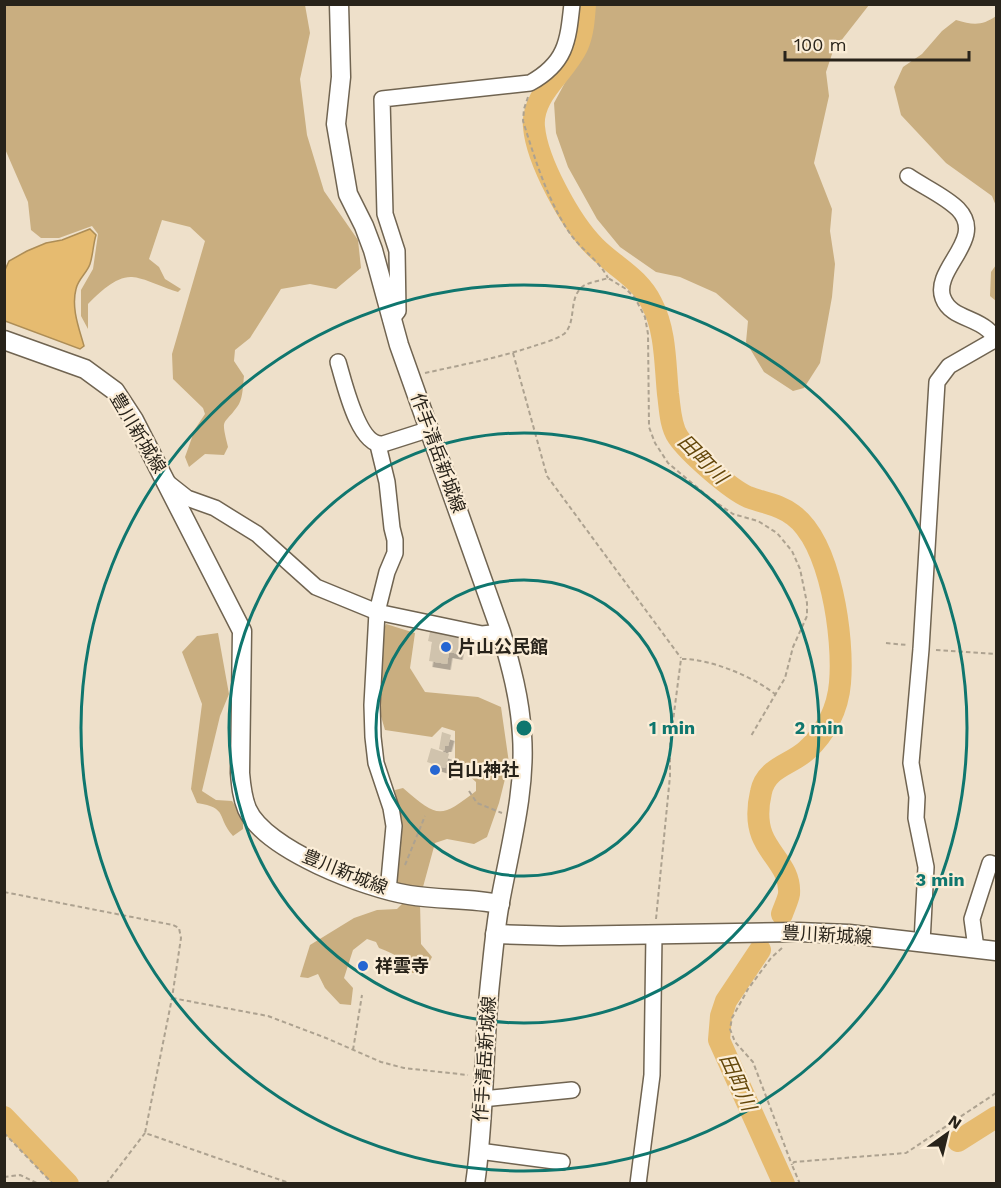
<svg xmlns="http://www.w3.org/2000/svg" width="1001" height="1188" font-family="'Work Sans','Noto Sans JP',sans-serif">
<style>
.green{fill:#c9ae80}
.water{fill:#e6bb70;stroke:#ad8d56;stroke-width:1.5}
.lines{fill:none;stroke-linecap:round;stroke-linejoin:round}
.river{stroke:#e6bb70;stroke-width:22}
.building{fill:#d0c3ad;filter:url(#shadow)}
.minor-casing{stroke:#706451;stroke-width:18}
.major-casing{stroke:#706451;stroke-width:21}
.path{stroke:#ada290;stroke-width:2;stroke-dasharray:4.5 3;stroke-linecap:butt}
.minor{stroke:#fff;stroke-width:15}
.major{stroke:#fff;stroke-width:18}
.ring{fill:none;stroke:#0f766e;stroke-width:3}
.poi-dot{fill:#2666d2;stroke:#fbedd7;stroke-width:2}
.labels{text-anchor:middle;stroke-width:4.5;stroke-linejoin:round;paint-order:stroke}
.street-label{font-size:18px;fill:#28231a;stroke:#fbedd7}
.poi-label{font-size:18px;font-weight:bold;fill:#28231a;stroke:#fbedd7;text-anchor:start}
.water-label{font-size:20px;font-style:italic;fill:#64470a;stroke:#fbedd7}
.centre{fill:#0f766e;stroke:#fbedd7;stroke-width:3}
.ring-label{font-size:18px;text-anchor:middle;font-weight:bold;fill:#0f766e;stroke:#fbedd7;stroke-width:4.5;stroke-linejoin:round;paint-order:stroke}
</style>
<defs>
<filter id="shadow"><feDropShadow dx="3.5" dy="6" stdDeviation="0" flood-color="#0004"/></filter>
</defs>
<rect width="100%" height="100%" fill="#eee0ca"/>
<g class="green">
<path d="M4 5H305L310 33 300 79 307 135 324 191 358 240 361 268 336 289 310 284 281 289 250 338 235 350 234 361 244 376C243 384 243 397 239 404 224 427 220 415 228 447L224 455 205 454 189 467 185 457 195 429 205 414 203 408 173 379 172 354 205 241 190 227 162 220 149 259 159 267 165 279 181 289 178 292C167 289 142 277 132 277 116 276 99 293 88 304V329L81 316V290L93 269 98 234 92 226 59 238H41L31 230 28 202 5 149Z"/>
<polygon points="594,5 869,5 833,51 826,72 829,96 814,163 832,209 830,231 835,264 832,297 820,363 804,388 793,391 764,372 746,342 748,321 716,293 680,277 656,272 620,247 597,219 568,167 556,133 554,103 588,40 594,13"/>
<path d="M996 16V206L992 196 946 163 901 115 894 87 903 67 922 54 942 31 956 20C973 25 982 26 996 16Z"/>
<polygon points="996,265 996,301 990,296 991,272"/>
<path d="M386 624 415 633 410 668 425 692 478 697 501 707 509 763 499 803 487 837 474 844 447 839 435 843 423 887 394 884 400 845 395 790 403 788C438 818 440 819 476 791V782L455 763V731L442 727 432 737 385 730 378 706 380 637Z"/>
<path d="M218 633 229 694 220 716 202 791 216 800 232 801 243 817V829L233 836C216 817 229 808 197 803L191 789 202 704 182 652 197 636Z"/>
<path d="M405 901 420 903 421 944 432 957 424 972 412 973C404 959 395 954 379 948L376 942 367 939 353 950 344 978 353 988 351 1005 340 1004 325 988 318 974 308 978 300 977 310 945 354 918 377 910 397 909Z"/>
</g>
<path class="water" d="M90 229 96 235C93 245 93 255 90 264 87 273 78 279 76 289 71 308 79 328 84 346L80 349 5 321V270L9 261 27 251 46 243 62 240Z"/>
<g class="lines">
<g class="river">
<path d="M585 4C584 19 583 34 577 47 564 74 531 95 534 127 537 161 570 222 595 247 615 267 639 277 652 304 666 331 665 365 668 394 670 408 670 425 678 437 689 453 730 489 748 497 763 503 779 504 793 515 831 543 844 638 840 683 838 708 826 733 807 750 791 765 766 767 761 792 758 805 757 822 762 835 770 856 791 869 789 894 788 900 784 908 782 914"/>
<polyline points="760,950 726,1001 721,1016 719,1040 784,1184"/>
<polyline points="4,1117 68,1184"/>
<polyline points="958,1141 996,1117"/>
</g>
</g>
<g class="building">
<polygon points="430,632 462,638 459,654 449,652 447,664 429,661 432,642 428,641"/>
<polygon points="442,732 451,735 448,746 445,746 444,751 439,749"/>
<polygon points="431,748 449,754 445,768 427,762"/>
</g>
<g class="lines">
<defs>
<g id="minor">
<path d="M908 176C924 187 945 196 958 209 987 239 932 269 943 298 950 317 973 317 987 329 990 331 993 336 996 339"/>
<path d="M391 320 398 311 397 251 385 214 382 99 530 83C566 63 568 42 572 4"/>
<path d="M338 362C344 381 358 447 383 444L430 429"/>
<polyline points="378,445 387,482 392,528 395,540 395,553 387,572 377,612 372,705 373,737 376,763 391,808 394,826 388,891"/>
<polyline points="168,483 187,498 215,508 257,534 316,587 377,612 482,634 501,632"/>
<polyline points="922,942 926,867 916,818 917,797 911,763 921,649 937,382 949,366 996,339 996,341"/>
<polyline points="976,948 972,919 990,863 996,865"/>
<polyline points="482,1099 572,1090"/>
<polyline points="479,1151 562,1162"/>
<polyline points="638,1184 652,1075 654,934"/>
</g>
<g id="major">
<path d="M339 4 341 77 336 124 348 194 364 226 373 250 399 345 501 632C511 666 520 699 522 735 526 790 510 847 500 902 495 929 493 956 490 983 483 1050 485 1117 475 1184"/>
<path d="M4 340 85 369 115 391 134 420 242 631 240 773C241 785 242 797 247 809 265 850 366 888 409 895 439 900 470 898 500 904"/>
<polyline points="495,934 560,936 798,932 849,934 996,951"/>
</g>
</defs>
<use href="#minor" class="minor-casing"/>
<use href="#major" class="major-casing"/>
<g class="path">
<path d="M528 97 524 109 523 121C535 159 547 199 569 232 580 249 598 259 608 278"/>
<polyline points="513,353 547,476 681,658"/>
<path d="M425 373C461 365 498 358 534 346 543 343 555 340 564 334 577 322 568 299 582 287 588 282 600 281 608 278L626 289 635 298 645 317 648 334 649 427 655 443 668 463 711 499 733 514 758 521 777 533 792 551 800 569 807 603V616L793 647 785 678 751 736"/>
<polyline points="886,643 907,645"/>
<polyline points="936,650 996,654"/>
<polyline points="469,791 477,803 502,813"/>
<polyline points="405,865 425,816"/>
<polyline points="4,892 173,925 179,928 181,938 172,998 145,1133 292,1184"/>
<path d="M656 919 670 776V744L681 659C708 658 755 677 776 695"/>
<polyline points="782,948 771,958 748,989 732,1018 730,1029 735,1042 753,1062 792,1165"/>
<polyline points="172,998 268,1016 326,1038 381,1062 404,1068 468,1075"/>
<polyline points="353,1050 362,995"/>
<polyline points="4,1133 53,1184"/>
<polyline points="4,1177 20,1175 39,1184"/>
<polyline points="106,1184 145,1133"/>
<polyline points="800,1184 792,1165 794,1162 906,1153 996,1093"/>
</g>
<use href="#minor" class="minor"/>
<use href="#major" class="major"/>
</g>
<g class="ring">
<circle cx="524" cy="728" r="148"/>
<circle cx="524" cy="728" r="295"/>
<circle cx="524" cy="728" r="443"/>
</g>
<g class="poi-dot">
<circle cx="446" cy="647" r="6"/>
<circle cx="435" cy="770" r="6"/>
<circle cx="363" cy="966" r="6"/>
</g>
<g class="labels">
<g class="street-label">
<text transform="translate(138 433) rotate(59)" y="6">豊川新城線</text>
<text transform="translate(438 453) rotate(70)" y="6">作手清岳新城線</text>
<text transform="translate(345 872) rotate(22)" y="6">豊川新城線</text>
<text transform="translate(827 935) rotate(3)" y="6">豊川新城線</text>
<text transform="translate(485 1059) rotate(-86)" y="6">作手清岳新城線</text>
</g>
<g class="poi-label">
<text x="458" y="653">片山公民館</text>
<text x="447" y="776">白山神社</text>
<text x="375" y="972">祥雲寺</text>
</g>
<g class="water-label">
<text transform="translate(703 459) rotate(45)" y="7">田町川</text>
<text transform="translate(738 1082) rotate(66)" y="7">田町川</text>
</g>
</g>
<circle cx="524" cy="728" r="9" class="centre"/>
<g class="ring-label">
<text x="672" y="734">1 min</text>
<text x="819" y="734">2 min</text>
<text x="940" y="886">3 min</text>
</g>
<rect width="1001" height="1188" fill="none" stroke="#28231a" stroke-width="12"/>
<g transform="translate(947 1134) rotate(34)" stroke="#fbedd7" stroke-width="4.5" paint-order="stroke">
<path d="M0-4.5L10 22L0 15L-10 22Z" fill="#28231a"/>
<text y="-9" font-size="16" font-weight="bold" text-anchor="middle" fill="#28231a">N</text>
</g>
<path d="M785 51v9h184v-9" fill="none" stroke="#28231a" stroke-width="3"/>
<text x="794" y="51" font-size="18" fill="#28231a" stroke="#fbedd7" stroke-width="4.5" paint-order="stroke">100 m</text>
</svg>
